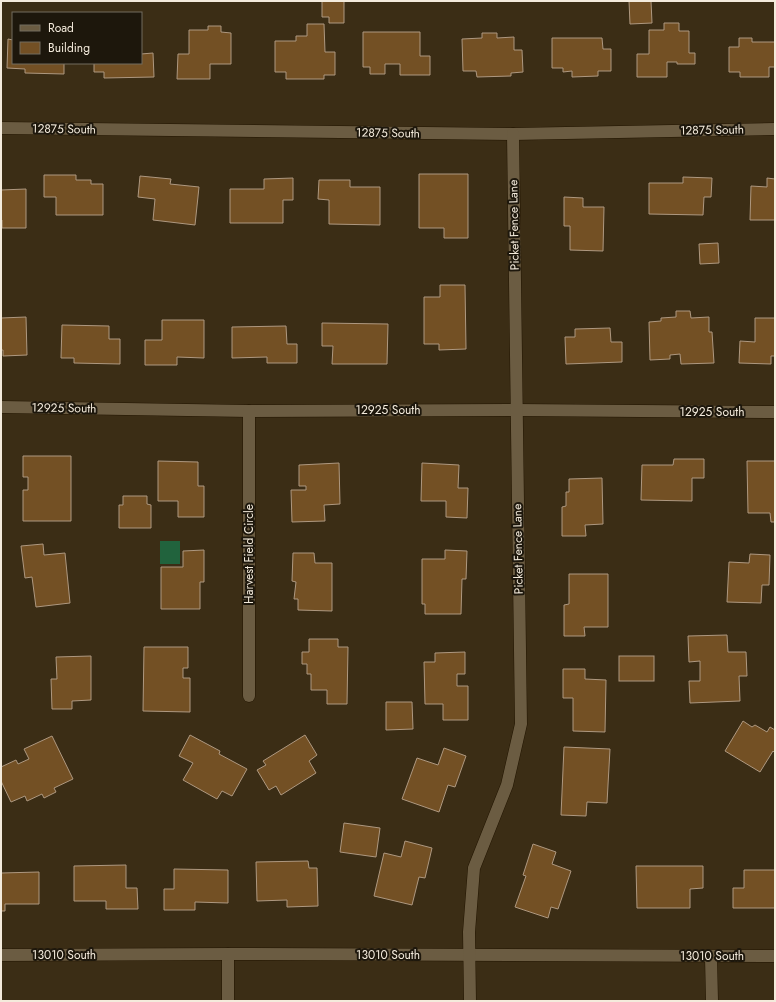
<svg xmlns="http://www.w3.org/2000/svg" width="776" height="1002" font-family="Jost,sans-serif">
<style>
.green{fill:#21633d}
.building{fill:#735024;stroke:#ae9880}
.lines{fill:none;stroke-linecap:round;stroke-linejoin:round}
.minor-casing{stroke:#221500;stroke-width:13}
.minor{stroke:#6b5c42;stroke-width:12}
.labels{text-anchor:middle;stroke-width:4;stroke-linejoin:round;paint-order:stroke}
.street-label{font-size:12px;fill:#f4ebdc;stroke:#1d170c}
</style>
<rect width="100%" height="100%" fill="#3b2d15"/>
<rect class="green" x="160" y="541" width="20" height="23"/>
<g class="building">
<polygon points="322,1 344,1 344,23 329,23 329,17 322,17"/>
<polygon points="629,1 651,1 652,23 630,24"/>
<polygon points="664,23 679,23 679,31 689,31 689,53 695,53 695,64 677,64 677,62 667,62 667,77 637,77 637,54 649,54 649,30 664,30"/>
<polygon points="307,24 324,24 325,52 335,52 335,75 324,75 324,79 286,79 286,72 275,72 275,41 296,41 296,36 307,36"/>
<polygon points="208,26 221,26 221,32 231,33 231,64 210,64 210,79 177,79 178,54 189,54 189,30 208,30"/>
<polygon points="363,32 420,32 420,56 430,56 430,75 400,75 400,64 385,64 385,74 370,74 370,67 363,67"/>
<polygon points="482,33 497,33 497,38 514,37 514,50 522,50 523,72 511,73 511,76 477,77 476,71 463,71 462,39 482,38"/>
<polygon points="552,38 602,38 603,49 611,49 611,71 598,71 598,76 572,77 572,71 563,72 563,68 552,68"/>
<polygon points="739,38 752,38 752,42 775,42 775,67 769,67 769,77 740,77 740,72 729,72 729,47 739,47"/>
<polygon points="8,39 13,40 13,63 64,63 64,74 25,73 25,69 7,68"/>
<polygon points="141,46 141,54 153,53 154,77 104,78 104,72 94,72 94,63 141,63"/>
<polygon points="419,174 468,174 468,238 444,238 444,228 419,228"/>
<polygon points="44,175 76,175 76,180 91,180 91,184 103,184 103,215 56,215 56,197 44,197"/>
<polygon points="140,176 171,179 170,184 199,187 195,225 153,220 155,199 138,197"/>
<polygon points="683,177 712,178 711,197 704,197 703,215 649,214 649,183 683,183"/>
<polygon points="293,178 293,200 283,200 283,223 230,223 230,189 264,189 264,179"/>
<polygon points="767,178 775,179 775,220 750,220 751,186 767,187"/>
<polygon points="319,180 350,180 350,187 380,187 380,225 329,224 329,200 318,199"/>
<polygon points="26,189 26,228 2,228 2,220 1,220 1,190"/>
<polygon points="564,197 583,198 583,207 604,207 603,251 570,250 570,226 564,226"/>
<polygon points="718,243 719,263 700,264 699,244"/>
<polygon points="440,285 465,285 466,349 439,350 439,344 424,344 424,297 440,297"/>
<polygon points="676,311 690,311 691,318 709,317 709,332 712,332 714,363 681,364 680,354 670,355 670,359 650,360 649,322 661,321 661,318 676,317"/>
<polygon points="26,317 27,355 3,356 3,350 1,350 1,318"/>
<polygon points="755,318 775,318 775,356 771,356 771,364 739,363 740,341 755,342"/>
<polygon points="162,320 204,320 204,358 177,357 177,365 145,365 145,340 162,340"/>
<polygon points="322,323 388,324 387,364 332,364 333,346 322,346"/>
<polygon points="62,325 109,326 109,339 120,339 120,364 74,363 74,358 61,358"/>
<polygon points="286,326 287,344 297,344 297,363 267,363 267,357 232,358 232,327"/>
<polygon points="610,328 611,342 622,342 622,362 566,364 565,337 575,337 575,329"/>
<polygon points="23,456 71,456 71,521 23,521 23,490 28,490 28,477 23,477"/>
<polygon points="674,459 704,459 704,478 692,478 692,501 641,500 642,465 673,465"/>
<polygon points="158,461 198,462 198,486 204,486 204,517 178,517 178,501 158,501"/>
<polygon points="747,461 775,461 775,522 771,522 770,513 748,513"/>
<polygon points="339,463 340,504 324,505 325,521 292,522 291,490 306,490 306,486 299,486 299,465"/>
<polygon points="422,463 459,465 458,488 468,488 467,518 446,517 446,501 421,501"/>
<polygon points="602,478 603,524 585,525 586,536 562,536 562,507 566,506 566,492 569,492 569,479"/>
<polygon points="123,496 147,496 147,504 151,505 151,528 119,528 119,505 123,505"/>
<polygon points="43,544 44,555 65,553 70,603 36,607 32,577 25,578 21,546"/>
<polygon points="204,550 204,582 200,582 200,609 161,609 161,567 183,567 183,551"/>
<polygon points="445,550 467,551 466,579 462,579 461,614 425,614 425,604 422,604 422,559 445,559"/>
<polygon points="293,553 314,553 315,563 332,563 332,611 298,610 298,599 294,599 296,582 292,581"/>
<polygon points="750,554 770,555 769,585 762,585 761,603 727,602 729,562 749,563"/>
<polygon points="569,574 608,574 608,627 584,627 585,636 564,636 564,605 569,604"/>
<polygon points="727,635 728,652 746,652 747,676 739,676 740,701 690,703 689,681 700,681 700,661 689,662 688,636"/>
<polygon points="309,639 338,639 338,647 348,647 347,704 327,704 327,690 311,690 311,674 307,674 307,664 302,664 302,652 309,652"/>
<polygon points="144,647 188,647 188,668 183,668 183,678 190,678 190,712 143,711"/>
<polygon points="465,652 465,674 457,674 457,686 468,686 468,720 443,720 443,704 425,704 424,662 435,662 435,653"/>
<polygon points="91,656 91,700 72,701 72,709 52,709 51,679 57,679 56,657"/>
<rect x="619" y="656" width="35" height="25"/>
<polygon points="563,669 585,669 585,679 606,680 605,732 573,731 573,698 563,698"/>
<polygon points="386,702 412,702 413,729 386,730"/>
<polygon points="743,721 752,727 755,725 767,732 770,727 775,730 775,753 773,751 760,772 725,751"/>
<polygon points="190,735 220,751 219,754 247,769 232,796 222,791 217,799 183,780 193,763 179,756"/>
<polygon points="305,735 317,755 309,761 316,773 281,795 276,786 269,790 257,770 266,765 263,761"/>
<polygon points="52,736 73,779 54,788 56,792 44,798 42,794 27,801 25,796 11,802 1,781 1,767 16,760 18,764 29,759 24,749"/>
<polygon points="564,747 610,749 607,803 587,802 586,816 561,815"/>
<polygon points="444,748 466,756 455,787 448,785 439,812 402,799 417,758 438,765"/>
<polygon points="344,823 380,828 376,857 340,852"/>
<polygon points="405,841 432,848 425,878 419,877 412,905 374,896 384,853 401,857"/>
<polygon points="533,844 556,852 552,864 571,871 558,909 551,907 548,918 515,907 526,876 523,875"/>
<polygon points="308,861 309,868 317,868 318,906 287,907 287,900 257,901 256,862"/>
<polygon points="126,865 126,888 137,888 138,909 106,909 106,901 74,901 74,866"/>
<polygon points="636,866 703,866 703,888 690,889 690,908 637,908"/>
<polygon points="174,869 228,870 228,903 195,902 195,910 164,910 164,889 174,889"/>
<polygon points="744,870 775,870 775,908 733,908 733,888 744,888"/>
<polygon points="39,872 39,904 5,904 5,911 1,911 1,873"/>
</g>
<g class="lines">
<defs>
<g id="minor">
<polyline points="1,128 513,134 775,129"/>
<polyline points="1,407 249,411 516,410 775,412"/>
<polyline points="249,696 249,411"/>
<polyline points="228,954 228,1001"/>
<polyline points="1,955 228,954 775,956"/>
<polyline points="711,957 712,1001"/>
<polyline points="470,1001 469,932 474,868 507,785 521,724 513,134"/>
</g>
</defs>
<use href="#minor" class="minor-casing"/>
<use href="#minor" class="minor"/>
</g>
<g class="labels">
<g class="street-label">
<text transform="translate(64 129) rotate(1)" y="4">12875 South</text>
<text transform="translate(712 130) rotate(-1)" y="4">12875 South</text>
<text transform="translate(388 133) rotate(1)" y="4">12875 South</text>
<text transform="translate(514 225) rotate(-91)" y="4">Picket Fence Lane</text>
<text transform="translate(64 408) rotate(1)" y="4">12925 South</text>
<text x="388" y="414">12925 South</text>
<text x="712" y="416">12925 South</text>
<text transform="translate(518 549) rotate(-91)" y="4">Picket Fence Lane</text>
<text transform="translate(249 554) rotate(-90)" y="4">Harvest Field Circle</text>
<text x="64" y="959">13010 South</text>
<text x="388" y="959">13010 South</text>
<text x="712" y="960">13010 South</text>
</g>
</g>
<rect width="776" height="1002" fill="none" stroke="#f4ebdc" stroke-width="4"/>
<rect x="12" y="12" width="130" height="52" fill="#1d170c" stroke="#736c5f"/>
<rect x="20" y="25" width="20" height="6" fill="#6b5c42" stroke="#736c5f"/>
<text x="48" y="32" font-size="12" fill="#f4ebdc">Road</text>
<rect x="20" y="42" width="20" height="12" fill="#735024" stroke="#736c5f"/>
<text x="48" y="52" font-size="12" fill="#f4ebdc">Building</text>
</svg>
